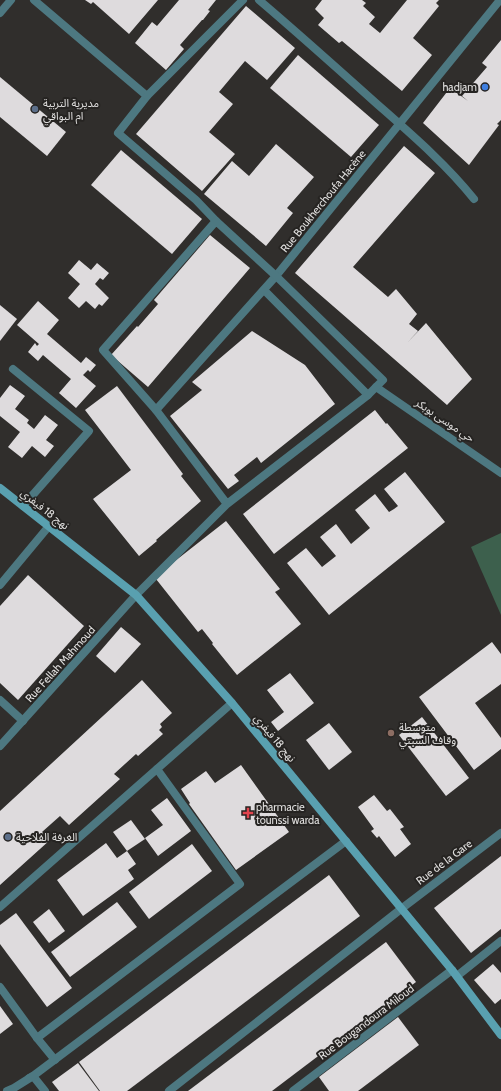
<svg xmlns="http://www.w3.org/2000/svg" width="501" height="1091" font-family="Cabin,'Noto Sans Arabic',sans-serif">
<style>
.grass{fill:#3d604d}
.building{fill:#dedbdd}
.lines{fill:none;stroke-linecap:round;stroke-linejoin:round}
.minor{stroke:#4d7881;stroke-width:8}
.tertiary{stroke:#4d7881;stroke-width:8}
.secondary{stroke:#59a0b0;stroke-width:8}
.shop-dot{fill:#3f7fe0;stroke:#262422;stroke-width:1.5}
.service-dot{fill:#5c6f8a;stroke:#262422;stroke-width:1.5}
.education-dot{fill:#8d6e63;stroke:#262422;stroke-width:1.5}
.health-dot{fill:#e0444e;stroke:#262422;stroke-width:1.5}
.labels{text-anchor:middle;stroke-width:4;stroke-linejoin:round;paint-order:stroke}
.poi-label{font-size:11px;fill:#e0dfde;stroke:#262422;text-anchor:start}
.street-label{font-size:11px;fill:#e0dfde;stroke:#262422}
</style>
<rect width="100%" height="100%" fill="#302e2c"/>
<polygon class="grass" points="501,533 501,615 471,547"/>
<g class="building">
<polygon points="85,0 158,0 129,34 93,2 91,4"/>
<polygon points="179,0 216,0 208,10 210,11 203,20 202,20 180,45 184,49 166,70 135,43 152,22 157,26"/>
<polygon points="322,0 362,0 366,3 363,6 375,17 369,24 380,33 407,0 439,0 436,3 439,6 413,38 432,55 402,91 342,41 339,43 318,25 324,18 315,9"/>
<polygon points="246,6 295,48 267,80 245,61 219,92 233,104 209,132 235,154 202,191 136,134"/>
<polygon points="501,40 501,120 497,124 499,125 469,165 423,123 450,88 468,101 462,96 487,67 482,63"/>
<polygon points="298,55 379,125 351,157 270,88"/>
<polygon points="0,77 66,132 47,156 0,117"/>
<polygon points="276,144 314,177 287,208 293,213 266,246 204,194 232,161 249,176"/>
<polygon points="404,146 435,173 353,267 388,297 396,289 417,314 409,324 418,331 407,343 426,323 472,379 447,405 295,273"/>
<polygon points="121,150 202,219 172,254 91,185"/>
<polygon points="210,235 250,268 148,387 111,355 137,326 138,327 158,304 154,300"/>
<polygon points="79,260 91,270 97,263 109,273 103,280 100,278 95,284 109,298 102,306 99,304 95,309 86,301 79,308 68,298 80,284 68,273"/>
<polygon points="38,301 59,320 47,334 81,363 86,357 96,365 90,372 88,370 83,375 96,386 76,408 59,393 71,379 43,355 38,361 28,352 35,343 37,346 39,344 17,325"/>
<polygon points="0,305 17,319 0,341"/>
<polygon points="252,331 305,365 335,404 261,463 257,457 234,475 239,481 228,489 170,416 202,390 192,382"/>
<polygon points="10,385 25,396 15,409 29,420 27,423 34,429 45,415 58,425 46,440 54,446 45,457 32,446 22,458 8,447 20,432 0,416 0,398"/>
<polygon points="117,386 183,474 181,476 201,501 156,540 157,541 139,556 93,499 131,470 85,410"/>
<polygon points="375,410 386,424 387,423 408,448 274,554 243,514"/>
<polygon points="405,472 445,522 329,615 287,563 306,548 322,567 336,556 320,537 336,524 351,544 370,528 355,510 375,494 389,512 394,509 398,506 384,489"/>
<polygon points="226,521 280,589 275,592 301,624 237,675 212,644 213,643 202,629 198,632 156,579 175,561"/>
<polygon points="28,575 84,626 18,700 0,683 0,606"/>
<polygon points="121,627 141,644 115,673 96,656"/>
<polygon points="492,642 501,654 501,684 475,703 501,738 501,749 474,770 419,697"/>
<polygon points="290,673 314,703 278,731 271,722 284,712 267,690"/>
<polygon points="142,680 172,713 160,724 162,727 159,730 163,734 138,756 136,754 114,774 120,779 69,825 60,816 42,832 50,840 0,885 0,811"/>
<polygon points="422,717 469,778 446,796 399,735"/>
<polygon points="329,723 352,752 329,770 306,740"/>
<polygon points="241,765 289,832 236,870 189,804 190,803 181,789 206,771 215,783"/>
<polygon points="374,795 387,811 390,809 404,827 400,829 411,844 395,857 379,836 377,838 371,831 374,829 358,807"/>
<polygon points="167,798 191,831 158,856 145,838 163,825 151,810"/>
<polygon points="131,820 145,839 127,851 113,832"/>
<polygon points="106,843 117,858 127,851 136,864 128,870 134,879 83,916 57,880"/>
<polygon points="192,844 212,871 149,919 129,892"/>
<polygon points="501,856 501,929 471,953 434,908"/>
<polygon points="329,875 360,916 127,1091 100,1091 79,1062"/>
<polygon points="117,902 137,927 70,977 51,952"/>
<polygon points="49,909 65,931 49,943 33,922"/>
<polygon points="16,913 72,988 47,1007 0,944 0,925"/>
<polygon points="386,942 416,982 272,1091 188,1091"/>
<polygon points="493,964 501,973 501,999 495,1004 474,980"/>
<polygon points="0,1006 13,1024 0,1034"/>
<polygon points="398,1017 419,1045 358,1091 329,1091 319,1077"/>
<polygon points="78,1063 99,1091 59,1091 52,1082"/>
</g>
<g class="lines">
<g class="minor">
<polyline points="34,0 147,96 118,133 196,200 216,221"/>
<path d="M259 0C299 34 338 69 377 104 411 134 446 164 474 199"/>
<polyline points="0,13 11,0"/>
<polyline points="147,96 243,0"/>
<polyline points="264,290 368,395"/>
<polyline points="13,369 89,431 23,506"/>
<polyline points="376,387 501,473"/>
<polyline points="156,410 276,276 500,0"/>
<polyline points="0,585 49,526"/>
<polyline points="0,700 23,721"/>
<polyline points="0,746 136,595 227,504 368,395 383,380 276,276 216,221 103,350 156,410 227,504"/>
<polyline points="0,907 232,703"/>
<polyline points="457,976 501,941"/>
<polyline points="0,987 37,1038 55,1060"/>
<polyline points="37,1038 240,884 157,769"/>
<polyline points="29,1078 33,1076 45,1091"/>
<polyline points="7,1091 14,1088 33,1076 346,841"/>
<polyline points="169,1091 401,909"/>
<polyline points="293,1091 452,970"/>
</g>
<polyline class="tertiary" points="401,909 501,833"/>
<polyline class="secondary" points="0,488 136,595 232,703 452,970 501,1035"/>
</g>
<circle class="shop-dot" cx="485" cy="87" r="4"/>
<g class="service-dot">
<circle cx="35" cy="109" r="4"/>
<circle cx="8" cy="837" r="4"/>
</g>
<circle class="education-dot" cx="391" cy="733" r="4"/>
<path class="health-dot" d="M246 807h4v4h4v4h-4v4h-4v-4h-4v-4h4z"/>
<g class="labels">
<g class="poi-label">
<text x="477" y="91" text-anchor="end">hadjam</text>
<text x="43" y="107">مديرية التربية<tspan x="43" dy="13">ام البواقي</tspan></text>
<text x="399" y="731">متوسطة<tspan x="399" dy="13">وقاف السبتي</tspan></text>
<text x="256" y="811">pharmacie<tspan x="256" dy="13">tounssi warda</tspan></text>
<text x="16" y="841">الغرفة الفلاحية</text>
</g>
<g class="street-label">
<text transform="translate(323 201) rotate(-51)" y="4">Rue Boukherchoufa Hacène</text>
<text transform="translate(445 420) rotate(34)" y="4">حي موسى بوبكر</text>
<text transform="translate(45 509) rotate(38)" y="4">نهج 18 فيفري</text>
<text transform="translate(60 664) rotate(-48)" y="4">Rue Fellah Mahmoud</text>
<text transform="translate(275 738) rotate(50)" y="4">نهج 18 فيفري</text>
<text transform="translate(444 862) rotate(-37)" y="4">Rue de la Gare</text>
<text transform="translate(366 1022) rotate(-37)" y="4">Rue Bougandoura Miloud</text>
</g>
</g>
</svg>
